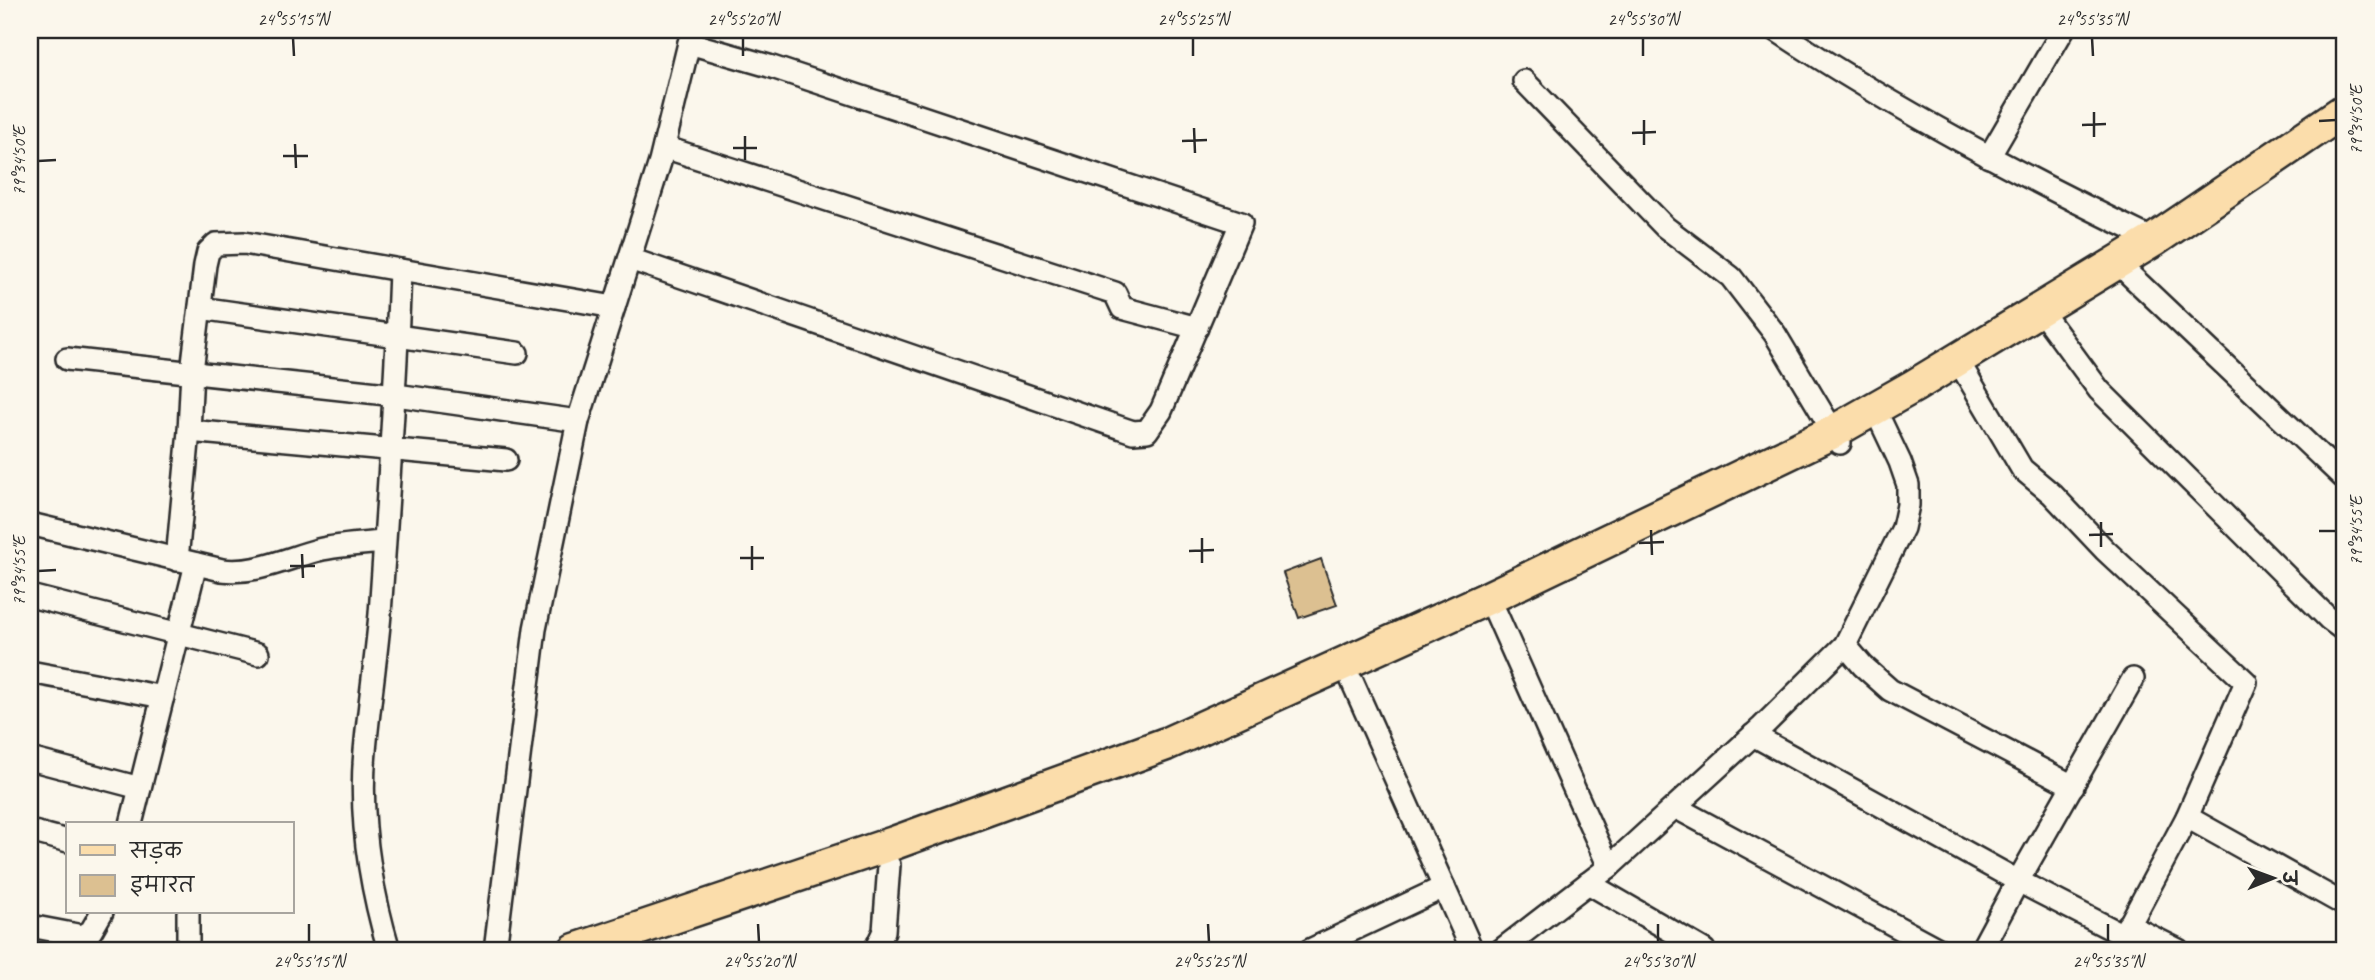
<svg xmlns="http://www.w3.org/2000/svg" width="2375" height="980" font-family="Caveat,'Playpen Sans Deva',sans-serif">
<style>
.building{fill:#dcc091;stroke:#2b2b2b;stroke-width:2}
.lines{fill:none;stroke-linecap:round;stroke-linejoin:round}
.minor-casing{stroke:#2b2b2b;stroke-width:26}
.primary-casing{stroke:#2b2b2b;stroke-width:37}
.minor{stroke:#fbf7ec;stroke-width:21}
.primary{stroke:#fbddab;stroke-width:32}
.ticks{fill:none;stroke:#2b2b2b;stroke-width:2.5}
.neatline{fill:none;stroke:#2b2b2b;stroke-width:2.5}
.ticks-label{font-size:18px;text-anchor:middle;fill:#2b2b2b}
</style>
<rect width="100%" height="100%" fill="#fbf7ec"/>
<filter id="ink" filterUnits="userSpaceOnUse"><feTurbulence type="fractalNoise" baseFrequency=".0143" numOctaves="2"/><feDisplacementMap in="SourceGraphic" scale="14" xChannelSelector="R" yChannelSelector="G"/><feConvolveMatrix kernelMatrix="1 2 1 2 8 2 1 2 1" color-interpolation-filters="sRGB"/></filter>
<g filter="url(#ink)">
<polygon class="building" points="1321,559 1337,605 1299,618 1283,573"/>
<g class="lines">
<defs>
<g id="minor">
<path d="M1776 30C1897 110 2024 177 2154 240"/>
<polyline points="1524,81 1665,227 1731,277 1775,334 1840,443"/>
<polyline points="664,147 1115,293 1122,308 1197,328"/>
<polyline points="1989,157 2063,30"/>
<polyline points="630,259 1133,432 1147,431 1161,411 1241,223 769,66 689,43"/>
<polyline points="2129,274 2345,479"/>
<polyline points="200,308 517,353"/>
<polyline points="2049,322 2099,390 2329,619 2345,631"/>
<polyline points="67,359 396,395 578,421"/>
<polyline points="1966,374 2022,469 2052,494 2105,550 2246,682 2187,817 2116,950"/>
<polyline points="189,431 506,460"/>
<path d="M30 524 222 570C256 574 285 559 318 550 339 545 363 544 384 542"/>
<polyline points="177,560 189,431 192,371 205,265 208,252 216,244 244,243 614,307"/>
<polyline points="30,596 258,654"/>
<polyline points="1496,613 1609,867"/>
<polyline points="1845,645 1863,666 1890,690 2073,786"/>
<polyline points="30,672 163,697"/>
<polyline points="1352,681 1472,950"/>
<polyline points="1753,735 2018,881 1981,950"/>
<polyline points="30,759 140,788"/>
<polyline points="1675,807 1940,950"/>
<polyline points="2187,817 2345,905"/>
<polyline points="131,824 196,564"/>
<polyline points="30,831 68,841"/>
<polyline points="1588,883 1704,950"/>
<polyline points="2128,925 2178,950"/>
<polyline points="30,926 83,936 91,931 102,912"/>
<polyline points="2123,935 2018,881 2133,679"/>
<polyline points="188,947 188,912"/>
<path d="M389 950C370 886 359 818 365 751 369 705 376 660 380 614 388 499 396 385 400 270"/>
<polyline points="495,950 535,629 578,421 660,162 692,31"/>
<polyline points="635,950 635,949"/>
<polyline points="875,950 884,931 889,865"/>
<polyline points="1310,950 1444,887"/>
<polyline points="1501,950 1609,867 1762,727 1845,645 1903,528 1908,505 1908,485 1900,462 1882,424"/>
</g>
<polyline id="primary" points="575,950 894,843 1166,744 1486,599 1833,432 1914,386 2154,240 2345,110"/>
</defs>
<use href="#minor" class="minor-casing"/>
<use href="#primary" class="primary-casing"/>
<use href="#minor" class="minor"/>
<use href="#primary" class="primary"/>
</g>
</g>
<path class="ticks" d="M293 38 294 56M743 38V56M1193 38V56M1643 38V56M2092 38 2093 56M2094 112V137M1644 120V145M2319 121 2336 120M2082 125 2106 124M1194 128 1195 153M1632 133 1656 132M745 136V160M1182 141 1207 140M295 144 296 168M733 148H757M283 156H308M38 161 56 160M2101 522V547M1651 530 1652 555M2319 531H2336M2089 535 2113 534M1202 538V563M1639 543 1664 542M752 546V570M1189 551 1214 550M302 554 303 578M740 558H764M290 566H315M38 571 56 570M309 924V942M758 924 759 942M1208 924 1209 942M1658 924V942M2108 924V942"/>
<rect width="2375" height="980" fill="none" stroke="#fbf7ec" stroke-width="77"/>
<rect x="66" y="822" width="228" height="91" fill="#fbf7ec" stroke="#a8a59f" stroke-width="2"/>
<rect x="80" y="845" width="35" height="10" fill="#fbddab" stroke="#a8a59f" stroke-width="2"/>
<text x="130" y="858" font-size="21" fill="#2b2b2b">सड़क</text>
<rect x="80" y="875" width="35" height="21" fill="#dcc091" stroke="#a8a59f" stroke-width="2"/>
<text x="130" y="892" font-size="21" fill="#2b2b2b">इमारत</text>
<g transform="translate(2273 878) rotate(89)" stroke="#fbf7ec" stroke-width="5" paint-order="stroke">
<path d="M0-5L12 26L0 18L-12 26Z" fill="#2b2b2b"/>
<text y="-10" font-size="19" font-weight="bold" text-anchor="middle" fill="#2b2b2b">उ</text>
</g>
<rect x="38" y="38" width="2298" height="904" class="neatline"/>
<g class="ticks-label">
<text x="293" y="25">24°55'15"N</text>
<text x="743" y="25">24°55'20"N</text>
<text x="1193" y="25">24°55'25"N</text>
<text x="1643" y="25">24°55'30"N</text>
<text x="2092" y="25">24°55'35"N</text>
<text transform="translate(2356 120) rotate(-90)" y="6">79°34'50"E</text>
<text transform="translate(19 161) rotate(-90)" y="6">79°34'50"E</text>
<text transform="translate(2356 531) rotate(-90)" y="6">79°34'55"E</text>
<text transform="translate(19 571) rotate(-90)" y="6">79°34'55"E</text>
<text x="309" y="967">24°55'15"N</text>
<text x="759" y="967">24°55'20"N</text>
<text x="1209" y="967">24°55'25"N</text>
<text x="1658" y="967">24°55'30"N</text>
<text x="2108" y="967">24°55'35"N</text>
</g>
</svg>
